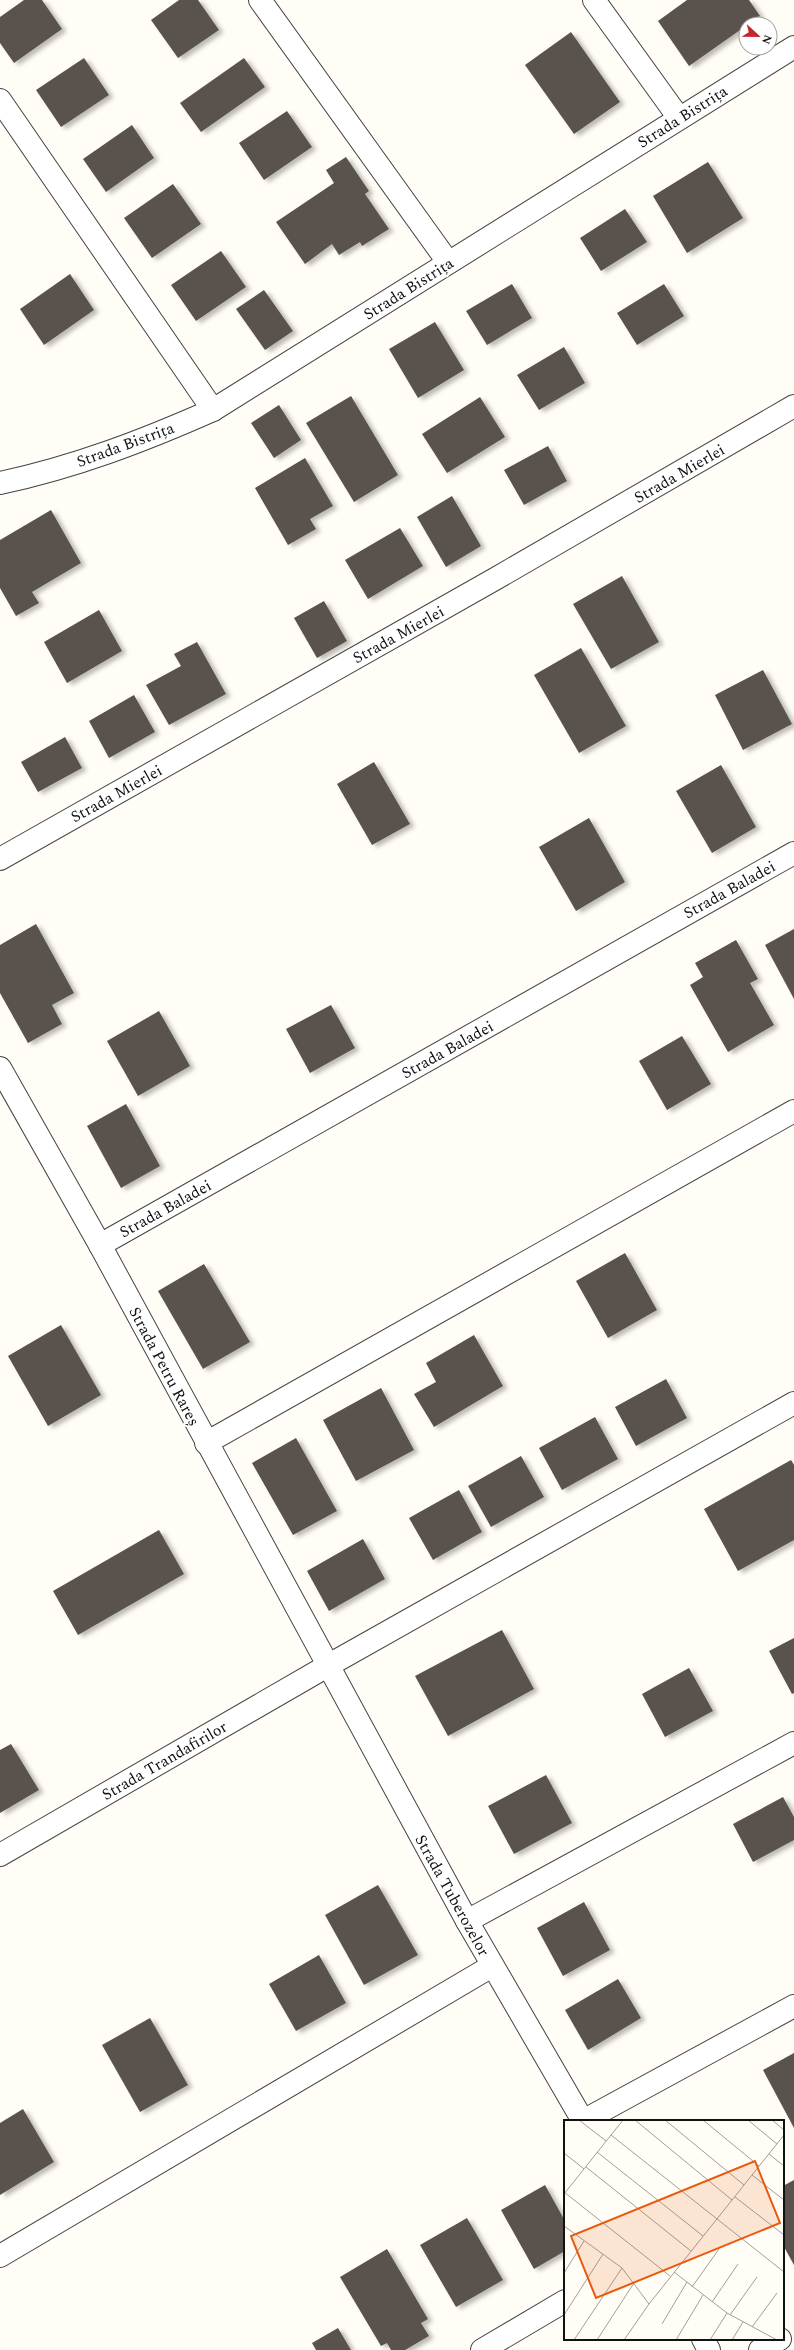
<svg xmlns="http://www.w3.org/2000/svg" width="794" height="2350" font-family="Spectral,serif">
<style>
.building{fill:#5a524d;filter:url(#shadow)}
.lines{fill:none;stroke-linecap:round;stroke-linejoin:round}
.street-casing{stroke:#444;stroke-width:24}
.street{stroke:#fff;stroke-width:22}
.labels{text-anchor:middle;stroke-width:4;stroke-linejoin:round;paint-order:stroke}
.street-label{font-size:16px;fill:#111;stroke:#fff}
.inset-road{fill:none;stroke:#a09f9a;stroke-width:1}
.view{fill:#e8590c;fill-opacity:0.15;stroke:#e8590c;stroke-width:2}
.inset-edge{fill:none;stroke:#111;stroke-width:2}
</style>
<defs>
<filter id="shadow"><feDropShadow dx="4.5" dy="2.5" stdDeviation="2" flood-color="#0004"/></filter>
</defs>
<rect width="100%" height="100%" fill="#fffdf5"/>
<g class="building">
<polygon points="24,0 42,0 62,29 14,63 0,43 0,17"/>
<polygon points="179,0 198,0 219,30 178,58 151,20"/>
<polygon points="687,0 749,0 760,16 689,66 658,21"/>
<polygon points="571,32 620,102 574,134 525,65"/>
<polygon points="84,58 109,95 61,127 36,90"/>
<polygon points="244,58 265,87 201,132 180,103"/>
<polygon points="287,111 312,147 264,180 239,143"/>
<polygon points="132,125 154,158 106,192 83,159"/>
<polygon points="346,157 369,191 365,194 389,229 362,246 360,242 339,255 332,244 305,264 276,222 334,183 326,170"/>
<polygon points="708,162 743,218 687,253 653,196"/>
<polygon points="173,184 201,224 152,258 124,218"/>
<polygon points="625,209 647,242 601,271 580,238"/>
<polygon points="221,251 246,287 196,321 171,285"/>
<polygon points="70,274 94,310 44,345 20,309"/>
<polygon points="512,284 532,318 487,345 466,311"/>
<polygon points="664,284 684,316 637,345 617,313"/>
<polygon points="264,290 293,331 265,350 236,309"/>
<polygon points="435,322 464,370 418,398 389,349"/>
<polygon points="564,347 585,383 539,410 517,375"/>
<polygon points="351,396 398,475 354,502 306,423"/>
<polygon points="480,397 505,437 447,473 422,434"/>
<polygon points="279,405 301,440 274,458 251,423"/>
<polygon points="548,446 567,481 524,505 504,470"/>
<polygon points="305,458 333,506 310,519 316,529 288,545 255,488"/>
<polygon points="452,496 481,546 446,567 417,517"/>
<polygon points="51,510 81,563 32,592 39,603 16,616 0,588 0,540"/>
<polygon points="400,528 423,566 368,599 345,560"/>
<polygon points="622,576 659,642 611,669 573,604"/>
<polygon points="324,601 347,641 317,658 294,618"/>
<polygon points="99,610 122,651 67,683 44,642"/>
<polygon points="197,642 226,694 169,725 146,685 181,666 174,654"/>
<polygon points="581,648 626,726 579,753 534,675"/>
<polygon points="763,670 792,724 743,750 715,695"/>
<polygon points="134,695 155,732 109,758 89,721"/>
<polygon points="65,737 82,768 38,792 21,762"/>
<polygon points="374,762 410,824 372,845 337,784"/>
<polygon points="721,765 756,827 712,853 676,791"/>
<polygon points="589,818 625,882 576,911 539,847"/>
<polygon points="36,924 74,993 52,1005 62,1024 28,1043 0,993 0,945"/>
<polygon points="794,929 794,999 765,945"/>
<polygon points="736,940 758,979 750,983 774,1025 728,1052 690,985 703,977 695,963"/>
<polygon points="331,1005 355,1048 310,1073 286,1029"/>
<polygon points="159,1011 190,1066 138,1096 107,1041"/>
<polygon points="682,1036 711,1084 667,1110 639,1061"/>
<polygon points="126,1104 160,1166 121,1188 87,1126"/>
<polygon points="625,1253 657,1310 608,1338 576,1281"/>
<polygon points="204,1264 250,1342 203,1369 158,1291"/>
<polygon points="61,1325 101,1395 48,1426 8,1356"/>
<polygon points="474,1335 503,1386 434,1427 414,1394 436,1382 426,1363"/>
<polygon points="666,1379 687,1418 636,1446 615,1407"/>
<polygon points="381,1388 414,1450 356,1481 323,1420"/>
<polygon points="595,1417 618,1459 562,1490 539,1448"/>
<polygon points="296,1438 337,1511 293,1535 252,1463"/>
<polygon points="521,1456 544,1497 491,1527 468,1486"/>
<polygon points="791,1460 794,1465 794,1540 738,1571 704,1509"/>
<polygon points="459,1490 482,1532 433,1560 409,1518"/>
<polygon points="159,1530 184,1574 78,1635 53,1591"/>
<polygon points="363,1539 385,1579 329,1611 307,1571"/>
<polygon points="502,1630 534,1689 448,1736 415,1676"/>
<polygon points="794,1638 794,1693 792,1694 769,1651"/>
<polygon points="689,1668 713,1711 665,1737 642,1694"/>
<polygon points="11,1744 39,1790 0,1813 0,1750"/>
<polygon points="546,1775 572,1823 514,1854 488,1806"/>
<polygon points="783,1797 794,1817 794,1840 753,1862 733,1824"/>
<polygon points="378,1885 418,1955 364,1985 325,1915"/>
<polygon points="584,1902 610,1950 563,1976 537,1928"/>
<polygon points="319,1955 346,2003 296,2031 269,1984"/>
<polygon points="618,1979 641,2018 588,2050 565,2010"/>
<polygon points="150,2018 188,2085 140,2112 102,2045"/>
<polygon points="794,2053 794,2128 763,2070"/>
<polygon points="23,2109 54,2162 0,2195 0,2123"/>
<polygon points="794,2180 794,2265 783,2245 783,2186"/>
<polygon points="545,2185 565,2221 565,2251 534,2269 501,2210"/>
<polygon points="467,2218 503,2280 456,2307 420,2245"/>
<polygon points="387,2249 428,2319 421,2323 429,2336 405,2350 391,2350 387,2343 381,2346 340,2277"/>
<polygon points="338,2328 351,2350 316,2350 312,2343"/>
</g>
<g class="lines">
<defs>
<g id="street">
<polyline points="260,0 448,262"/>
<polyline points="594,0 679,118"/>
<polyline points="0,100 213,410"/>
<path d="M0 483C75 467 143 441 213 410L794 47"/>
<polyline points="0,859 495,579 794,406"/>
<polyline points="0,1068 100,1245 467,1921 583,2121"/>
<polyline points="100,1245 794,853"/>
<polyline points="206,1443 794,1111"/>
<polyline points="0,1855 329,1665 794,1403"/>
<polyline points="467,1921 794,1743"/>
<polyline points="583,2121 794,2006"/>
<polyline points="0,2256 492,1966"/>
<polyline points="703,2339 709,2350"/>
<polyline points="482,2350 565,2301"/>
<polyline points="760,2350 780,2339"/>
</g>
</defs>
<use href="#street" class="street-casing"/>
<use href="#street" class="street"/>
</g>
<g class="labels">
<g class="street-label">
<text transform="translate(682 116) rotate(-32)" y="6">Strada Bistrița</text>
<text transform="translate(408 288) rotate(-32)" y="6">Strada Bistrița</text>
<text transform="translate(125 444) rotate(-20)" y="6">Strada Bistrița</text>
<text transform="translate(679 473) rotate(-30)" y="6">Strada Mierlei</text>
<text transform="translate(398 634) rotate(-29)" y="6">Strada Mierlei</text>
<text transform="translate(116 793) rotate(-29)" y="6">Strada Mierlei</text>
<text transform="translate(729 889) rotate(-29)" y="6">Strada Baladei</text>
<text transform="translate(447 1049) rotate(-29)" y="6">Strada Baladei</text>
<text transform="translate(165 1208) rotate(-29)" y="6">Strada Baladei</text>
<text transform="translate(165 1366) rotate(62)" y="6">Strada Petru Rareș</text>
<text transform="translate(164 1760) rotate(-30)" y="6">Strada Trandafirilor</text>
<text transform="translate(453 1895) rotate(61)" y="6">Strada Tuberozelor</text>
</g>
</g>
<g transform="translate(564 2120)">
<rect width="220" height="220" fill="#fffdf5"/>
<path class="inset-road" d="M15 0 42 21M71 0 168 80M101 0 180 65M139 0 195 46M184 0 213 24M208 0 220 10M47 15 220 152M33 32 139 116M0 33 20 49M205 34 220 46M22 47 127 131M188 55 220 80M0 72 106 156M0 74 59 0M171 77 220 115M0 106 58 148 85 184M110 152 163 193 213 220M0 153 20 121M128 167 155 129M148 182 174 144M0 195 39 134M166 195 193 157M98 204 123 162M188 207 213 173M10 220 58 148M33 220 70 163M60 220 85 184 220 15M112 220 139 175M146 220 163 193M168 220 179 202"/>
<path class="view" d="M191 41 216 103 32 178 7 116Z"/>
<rect width="220" height="220" class="inset-edge"/>
</g>
<g transform="translate(758 36) rotate(112)"><circle r="19" fill="#ffffff" stroke="#a0a0a0"/>
<path d="M0-3L7 15L0 10L-7 15Z" fill="#c4262e"/>
<text y="-6" font-size="11" font-weight="bold" text-anchor="middle" fill="#111111">N</text>
</g>
</svg>
